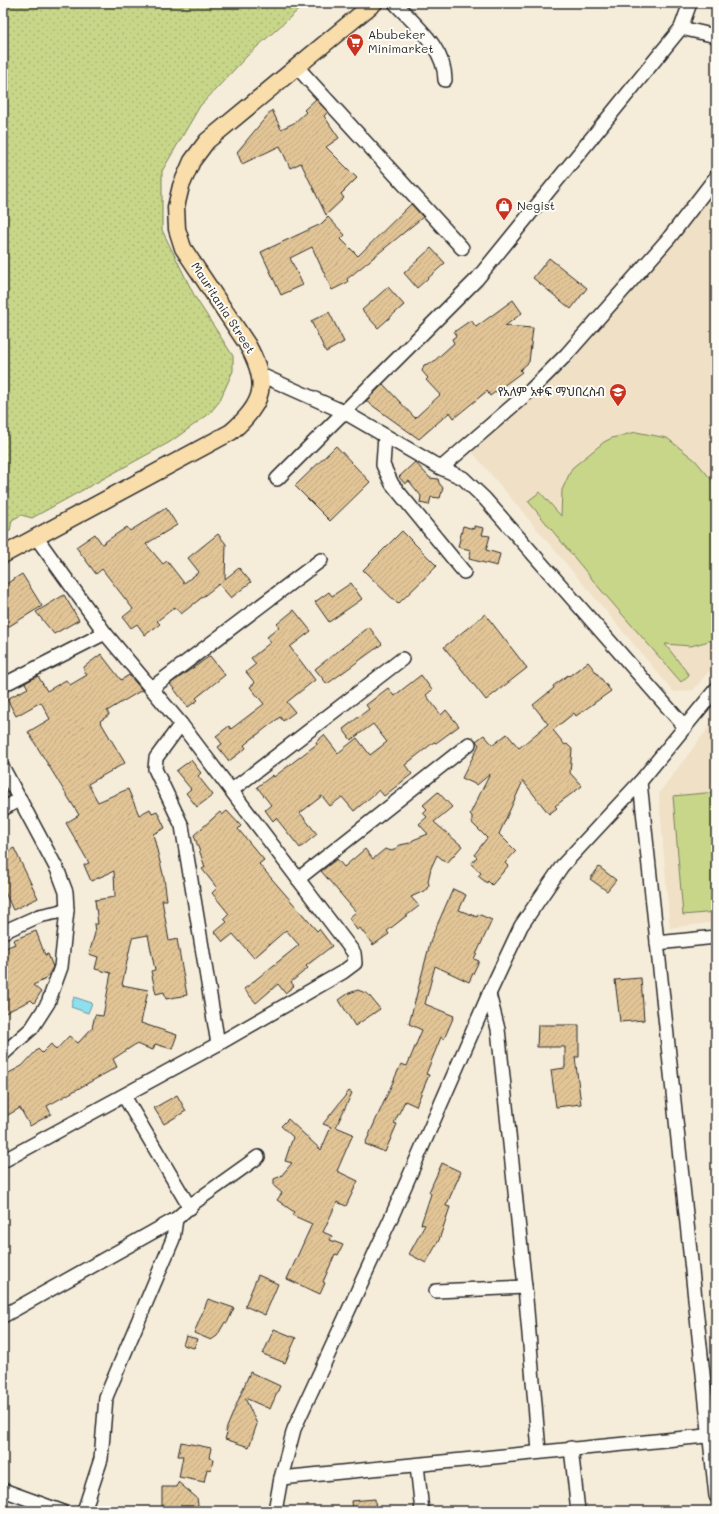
<svg xmlns="http://www.w3.org/2000/svg" width="719" height="1514" font-family="Mali,'Noto Sans Ethiopic',sans-serif">
<style>
.built{fill:#efe0c6}
.grass{fill:url(#grass-dots);stroke:#7a805a}
.pitch{fill:#c8d689;stroke:#7a805a}
.water{fill:#90dfee;stroke:#6897a0}
.building{fill:url(#building-hatch);stroke:#2b2b2b}
.lines{fill:none;stroke-linecap:round;stroke-linejoin:round}
.minor-casing{stroke:#2b2b2b;stroke-width:16}
.major-casing{stroke:#2b2b2b;stroke-width:19}
.minor{stroke:#fdfcf7;stroke-width:13}
.major{stroke:#f9ddab;stroke-width:16}
.labels{text-anchor:middle;stroke-width:4;stroke-linejoin:round;paint-order:stroke}
.poi-label{font-size:12px;fill:#2b2b2b;stroke:#fdfcf7;text-anchor:start}
.street-label{font-size:12px;fill:#2b2b2b;stroke:#fdfcf7}
</style>
<defs>
<pattern id="grass-dots" width="8" height="8" patternUnits="userSpaceOnUse"><rect width="8" height="8" fill="#c8d689"/><path d="M2 2h.1M6 6h.1" fill="none" stroke="#acb876" stroke-width="1.8" stroke-linecap="round"/></pattern>
<pattern id="building-hatch" width="6" height="6" patternUnits="userSpaceOnUse"><rect width="6" height="6" fill="#e2c596"/><path d="M-1 1l2-2M0 6l6-6M5 7l2-2" fill="none" stroke="#c2a981"/></pattern>
</defs>
<rect width="100%" height="100%" fill="#f5ecda"/>
<filter id="ink" filterUnits="userSpaceOnUse"><feTurbulence type="fractalNoise" baseFrequency=".025" numOctaves="2"/><feDisplacementMap in="SourceGraphic" scale="8" xChannelSelector="R" yChannelSelector="G"/><feConvolveMatrix kernelMatrix="1 2 1 2 8 2 1 2 1" color-interpolation-filters="sRGB"/></filter>
<g filter="url(#ink)">
<g class="built">
<polygon points="716,187 716,663 693,690 674,692 469,448 569,365"/>
<polygon points="716,718 716,922 670,928 659,793"/>
</g>
<polygon class="grass" points="3,3 306,3 248,55 200,106 162,171 162,230 195,297 233,356 233,371 219,402 209,414 170,442 32,518 21,515 12,520 10,531 3,535"/>
<g class="pitch">
<polygon points="636,432 667,438 695,460 716,485 716,639 691,646 665,644 689,675 681,682 601,590 528,501 540,492 561,516 562,490 572,468 604,442 612,438"/>
<polygon points="716,792 716,912 683,915 673,796"/>
</g>
<polygon class="water" points="74,997 92,1003 88,1013 71,1007"/>
<g class="building">
<polygon points="316,99 328,112 324,116 339,138 326,147 357,178 341,194 344,198 326,215 301,163 290,168 280,146 242,164 237,152 272,110 281,129 294,123 306,112 304,110"/>
<polygon points="411,204 423,217 347,279 348,282 332,290 312,247 290,258 303,285 281,295 261,252 321,224 328,217 345,235 341,239 358,256"/>
<polygon points="431,248 445,263 417,288 404,273"/>
<polygon points="549,258 587,288 571,309 533,278"/>
<polygon points="388,287 404,305 378,328 362,310"/>
<polygon points="513,300 522,313 505,326 533,328 529,362 520,370 522,372 490,396 487,391 454,418 450,412 419,439 366,401 383,384 415,418 440,395 426,380 428,378 422,371 424,365 433,362 454,343 452,339 456,336 454,332 471,320 476,327"/>
<polygon points="329,312 344,342 326,352 311,321"/>
<polygon points="336,446 370,482 330,521 295,486"/>
<polygon points="415,462 430,478 438,479 439,483 443,488 440,498 431,497 429,505 420,503 421,496 409,481 405,484 399,477"/>
<polygon points="166,508 177,525 146,544 163,564 167,561 184,583 199,572 188,558 218,534 226,544 225,579 239,568 251,582 231,598 219,584 181,614 175,607 157,621 160,624 145,635 137,624 131,628 123,617 133,609 102,569 96,574 76,547 95,534 102,544 127,527 130,531"/>
<polygon points="463,526 474,529 474,526 484,528 482,535 490,536 486,550 500,554 497,566 469,559 471,550 458,547"/>
<polygon points="402,531 437,566 398,604 363,570"/>
<polygon points="22,574 42,606 3,630 3,586"/>
<polygon points="351,583 362,599 329,622 315,602 329,592 332,596"/>
<polygon points="64,595 79,620 54,634 36,612"/>
<polygon points="294,610 311,631 290,647 315,680 287,702 295,712 283,721 280,717 244,745 246,748 229,761 218,747 222,744 216,736 229,726 231,729 264,704 250,687 255,683 246,672 256,664 251,658 271,642 267,637 279,627 277,624"/>
<polygon points="485,614 527,668 486,700 444,647"/>
<polygon points="369,627 382,644 327,684 315,669"/>
<polygon points="101,654 121,680 129,675 142,690 107,711 109,715 100,721 125,763 88,784 98,802 128,789 139,815 150,809 152,813 157,811 165,828 153,834 164,878 167,900 162,900 169,941 177,939 187,995 166,999 164,992 156,994 151,971 155,970 148,935 132,938 122,985 148,990 141,1023 177,1035 172,1049 155,1044 153,1050 136,1044 113,1059 117,1067 47,1106 51,1114 30,1126 20,1108 3,1118 3,1076 22,1066 38,1049 42,1053 51,1044 56,1050 69,1036 78,1043 92,1028 95,1015 103,1016 111,973 95,969 98,957 89,954 95,933 94,924 98,924 95,900 115,897 114,871 91,881 84,865 89,863 66,823 79,815 28,732 50,719 41,702 16,716 7,699 28,688 25,683 38,676 47,691 66,680 70,685 87,675 84,671 84,667"/>
<polygon points="210,656 225,675 196,698 198,700 188,707 170,684"/>
<polygon points="588,662 611,691 576,716 574,713 553,730 565,745 567,744 572,749 570,773 582,786 555,806 557,808 549,814 523,781 499,834 516,851 505,863 508,866 492,885 488,881 487,883 478,876 481,873 471,864 477,857 474,855 487,838 472,823 472,816 470,814 490,774 477,785 462,778 479,745 476,741 484,735 493,745 507,734 519,748 548,724 533,705 554,688 553,686 568,675 569,676"/>
<polygon points="421,675 432,690 426,695 441,715 446,710 459,726 436,743 434,742 405,765 412,774 384,796 379,790 354,811 342,797 330,806 322,796 300,813 317,834 300,848 276,818 273,821 265,810 271,805 257,787 273,775 274,777 309,750 317,744 316,742 324,735 338,753 357,738 370,755 387,742 373,724 351,740 343,729 369,709 366,705 388,688 394,696"/>
<polygon points="191,760 201,773 198,776 213,795 197,807 186,793 191,789 176,771"/>
<polygon points="438,792 452,807 434,822 462,846 447,863 437,855 431,868 428,881 429,885 426,890 411,897 419,906 387,931 389,934 373,945 360,928 357,930 349,918 356,912 321,871 337,859 344,867 365,849 373,859 385,849 392,851 400,845 410,843 413,840 428,834 419,824 427,817 423,813 427,809 423,805"/>
<polygon points="227,811 241,826 238,829 264,860 259,864 317,931 319,929 332,946 306,966 308,968 291,982 294,986 285,993 278,984 256,1003 244,989 299,945 286,930 254,958 233,934 223,942 215,932 227,922 224,919 229,914 212,893 217,888 202,869 205,867 194,835 220,812 222,815"/>
<polygon points="14,848 38,898 13,910 3,888 3,854"/>
<polygon points="599,867 616,880 607,891 590,879"/>
<polygon points="453,889 466,895 459,910 477,917 478,914 492,920 474,959 479,961 469,982 435,966 425,1004 454,1016 444,1039 441,1037 426,1074 429,1075 416,1106 405,1101 394,1123 397,1124 385,1152 365,1144 401,1064 407,1066 422,1030 409,1024 431,939"/>
<polygon points="36,931 45,955 48,954 53,967 52,969 46,979 33,985 41,992 34,1003 31,1000 3,1014 3,949 15,944 13,940"/>
<polygon points="641,978 644,1020 620,1022 615,980"/>
<polygon points="358,990 368,994 380,1009 355,1026 339,1000 349,993"/>
<polygon points="538,1025 579,1025 579,1057 575,1057 581,1104 556,1107 551,1070 565,1068 565,1047 537,1047"/>
<polygon points="349,1091 352,1093 336,1127 353,1134 337,1171 358,1181 346,1206 337,1202 323,1232 332,1236 330,1240 343,1245 338,1255 335,1254 323,1282 325,1283 320,1294 287,1279 312,1224 292,1215 294,1212 277,1200 282,1193 274,1186 274,1179 281,1176 292,1163 285,1161 293,1137 281,1126 288,1119 321,1150 331,1127 323,1124"/>
<polygon points="177,1095 186,1111 164,1124 154,1108"/>
<polygon points="442,1163 461,1172 446,1206 450,1207 439,1240 426,1263 409,1254 425,1225 421,1224 431,1194 429,1192"/>
<polygon points="258,1275 278,1284 265,1315 245,1306"/>
<polygon points="208,1299 234,1308 227,1323 225,1322 217,1336 211,1340 194,1333"/>
<polygon points="274,1329 296,1338 285,1363 263,1354"/>
<polygon points="186,1336 197,1339 194,1348 183,1345"/>
<polygon points="250,1372 280,1386 270,1409 245,1398 257,1424 249,1447 225,1439 227,1433 225,1432"/>
<polygon points="181,1442 211,1448 209,1458 213,1459 211,1470 207,1469 204,1482 179,1477 183,1456 178,1456"/>
<polygon points="178,1482 197,1498 199,1511 162,1511 162,1487 177,1487"/>
<polygon points="375,1499 376,1511 352,1511 351,1501"/>
</g>
<g class="lines">
<defs>
<g id="minor">
<path d="M395 3C416 26 445 48 445 80"/>
<polyline points="681,28 716,36"/>
<polyline points="297,67 462,248"/>
<polyline points="261,375 344,412 441,468 463,478 485,499 685,727"/>
<polyline points="385,436 383,465 392,484 464,572"/>
<polyline points="441,468 531,390 566,355 669,238 716,177"/>
<polyline points="277,479 477,279 681,28 690,3"/>
<polyline points="3,685 105,633"/>
<polyline points="152,688 321,560"/>
<polyline points="181,724 156,758 155,769 182,826 218,1044"/>
<polyline points="3,768 58,871 66,892 67,910 61,967 48,1003 32,1028 3,1054"/>
<polyline points="640,782 716,1496"/>
<polyline points="232,790 402,659"/>
<polyline points="3,809 20,799"/>
<polyline points="298,879 469,744"/>
<polyline points="3,932 39,916 67,910"/>
<polyline points="657,943 716,937"/>
<polyline points="489,994 498,1029 525,1287 539,1451"/>
<polyline points="124,1096 190,1208"/>
<polyline points="3,1161 218,1044 343,972 355,963 354,953 181,724 105,633 36,537"/>
<polyline points="436,1291 525,1287"/>
<polyline points="3,1316 176,1219 195,1202 258,1157"/>
<polyline points="571,1448 578,1511"/>
<polyline points="417,1465 422,1511"/>
<polyline points="281,1478 716,1435"/>
<polyline points="3,1490 61,1511"/>
<polyline points="84,1511 101,1459 106,1397 173,1239 176,1219"/>
<polyline points="275,1511 281,1478 294,1429 391,1218 489,994 521,926 562,866 640,782 716,689"/>
</g>
<path id="major" d="M3 555 231 432C265 403 269 383 247 344L183 248 177 229 176 207 181 186 192 161 207 141 374 3"/>
</defs>
<use href="#minor" class="minor-casing"/>
<use href="#major" class="major-casing"/>
<use href="#minor" class="minor"/>
<use href="#major" class="major"/>
</g>
</g>
<defs>
<symbol id="supermarket-pin" viewBox="-11 -11 22 30"><path d="M0 17L-7.5 6A9.5 9.5 0 1 1 7.5 6Z" fill="#c8321e" stroke="#fdfcf7"/><path d="M-6-5.5h2.5l.6 2H6L4.5 2H-2.5L-4.4-4H-6ZM-1.5 3.2a1.3 1.3 0 1 0 .1 0ZM3 3.2a1.3 1.3 0 1 0 .1 0Z" fill="#fff"/></symbol>
<symbol id="shop-pin" viewBox="-11 -11 22 30"><path d="M0 17L-7.5 6A9.5 9.5 0 1 1 7.5 6Z" fill="#c8321e" stroke="#fdfcf7"/><path d="M-5-2.5h2.3a2.7 3.5 0 0 1 5.4 0H5L5.5 6h-11ZM-1.5-2.5h3a1.5 2.3 0 0 0-3 0Z" fill="#fff"/></symbol>
<symbol id="school-pin" viewBox="-11 -11 22 30"><path d="M0 17L-7.5 6A9.5 9.5 0 1 1 7.5 6Z" fill="#c8321e" stroke="#fdfcf7"/><path d="M0-5L7-2L0 1L-7-2ZM-4 1L0 2.5L4 1V4Q0 6-4 4Z" fill="#fff"/></symbol>
</defs>
<g fill-rule="evenodd">
<use href="#supermarket-pin" x="345" y="32" width="20" height="27"/>
<use href="#shop-pin" x="494" y="196" width="20" height="27"/>
<use href="#school-pin" x="608" y="382" width="20" height="27"/>
</g>
<g class="labels">
<g class="poi-label">
<text x="368" y="39">Abubeker<tspan x="368" dy="14">Minimarket</tspan></text>
<text x="517" y="210">Negist</text>
<text x="605" y="396" text-anchor="end">የአለም አቀፍ ማህበረስብ</text>
</g>
<g class="street-label">
<text transform="translate(223 308) rotate(57)" y="4">Mauritania Street</text>
</g>
</g>
<rect width="719" height="1514" fill="none" stroke="#fdfcf7" stroke-width="16"/>
<rect x="8" y="8" width="703" height="1498" fill="none" stroke="#2b2b2b" stroke-width="1.5" filter="url(#ink)"/>
</svg>
